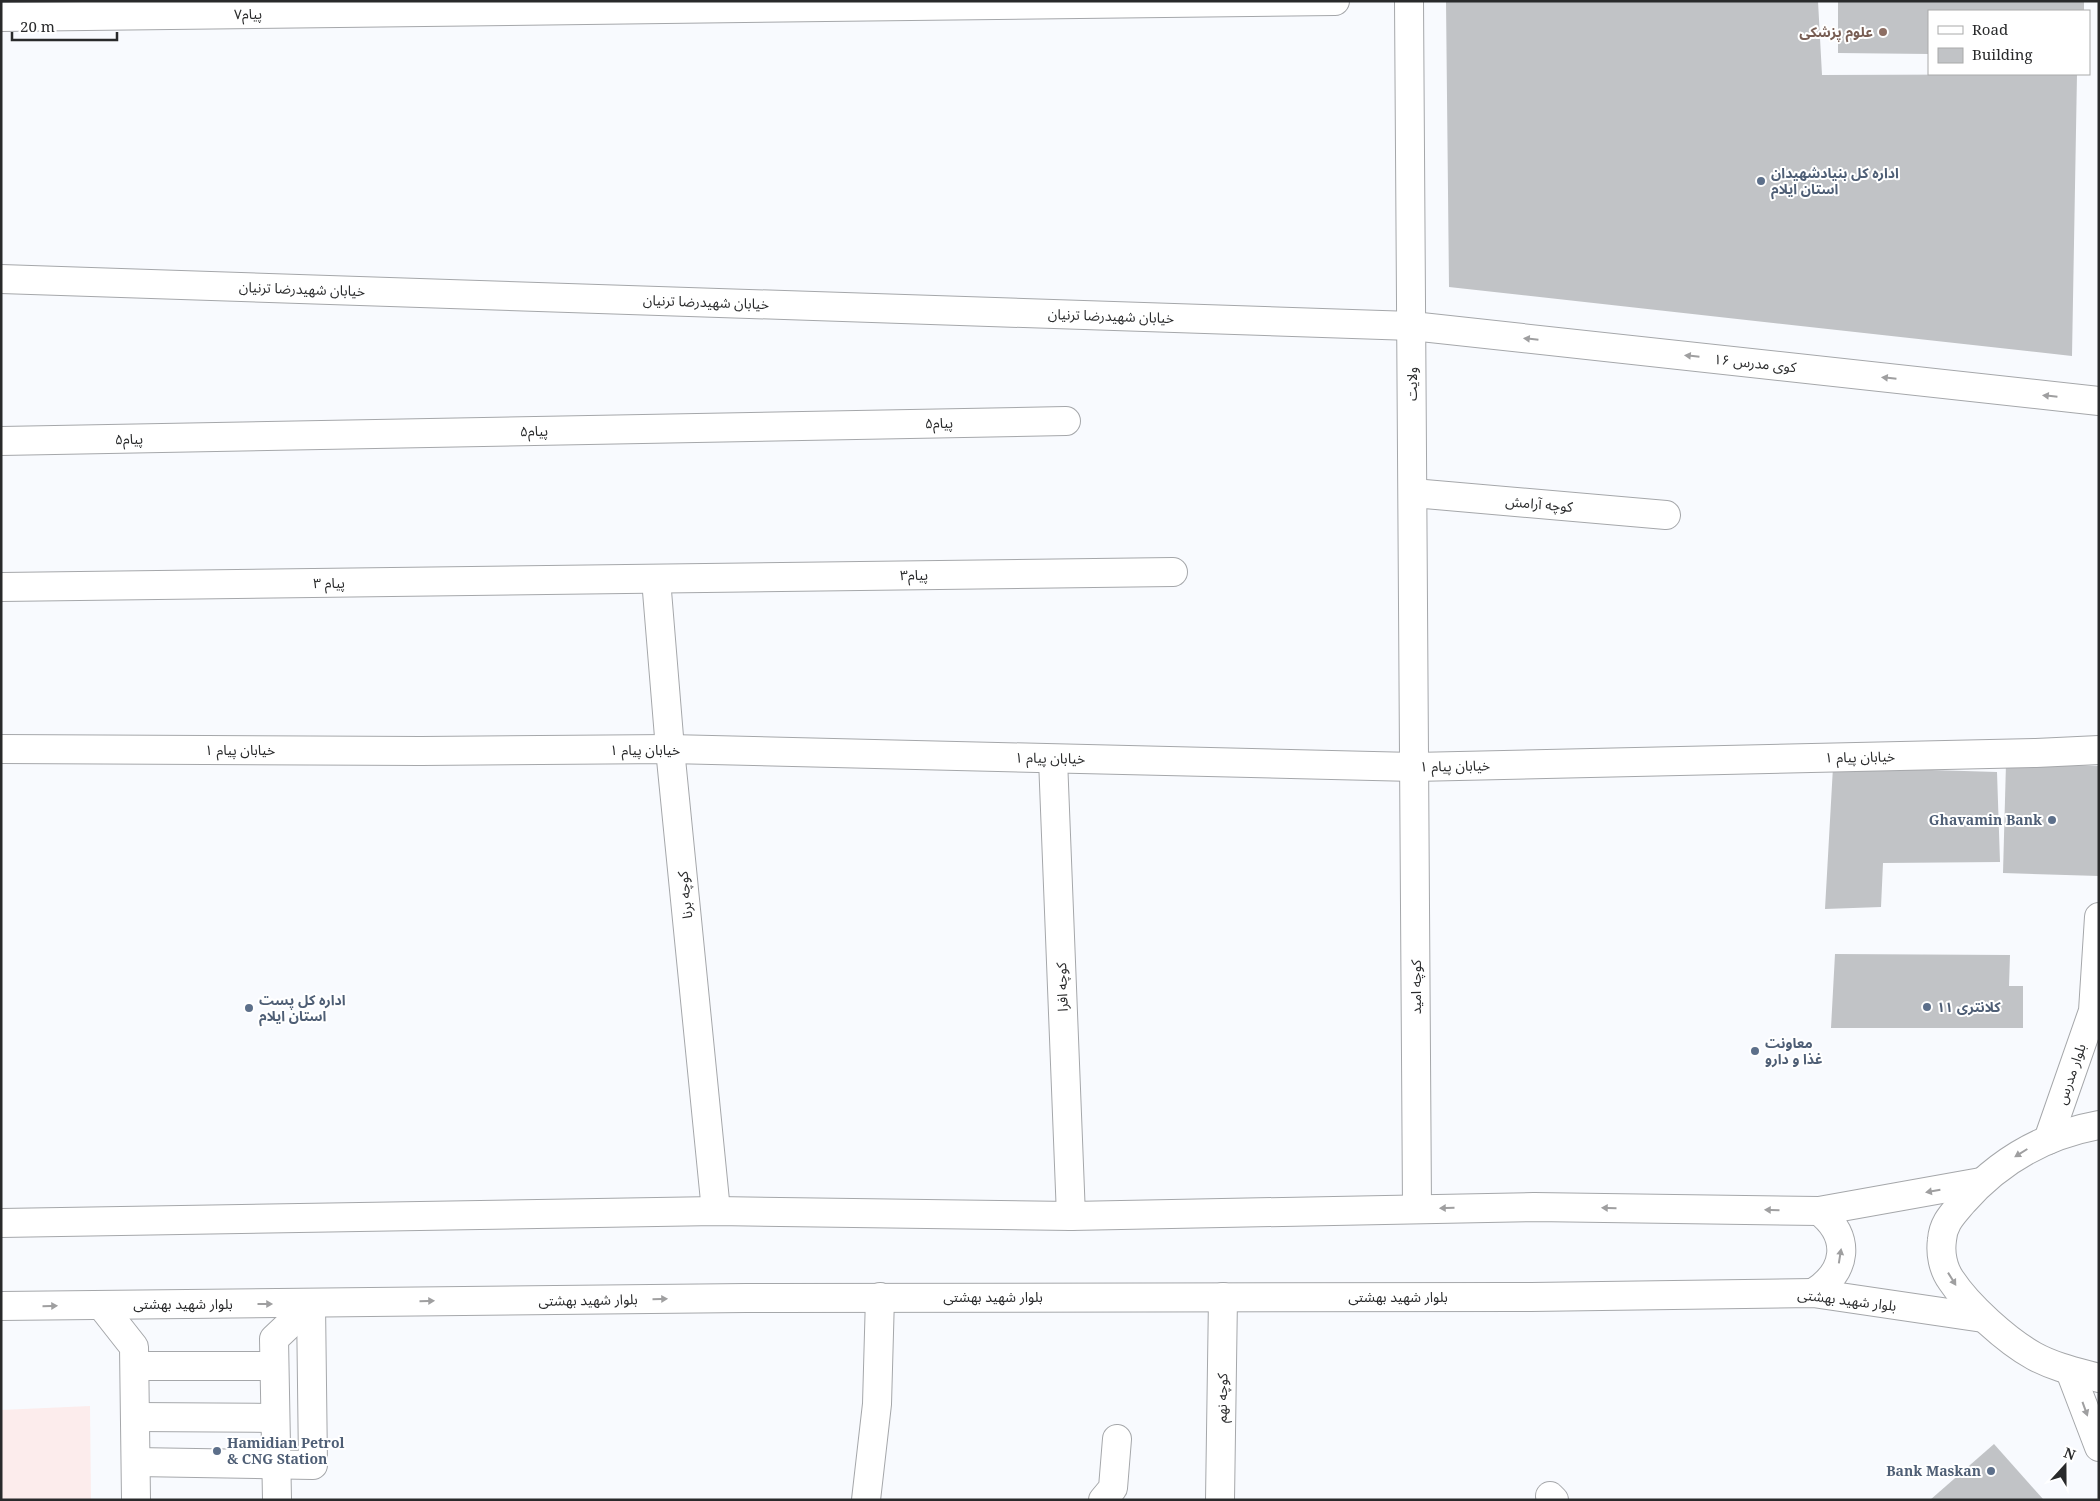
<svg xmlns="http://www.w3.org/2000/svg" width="2100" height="1501" font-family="'Noto Serif','Noto Sans Arabic',serif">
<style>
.industrial{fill:#fcecec}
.building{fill:#c1c3c6}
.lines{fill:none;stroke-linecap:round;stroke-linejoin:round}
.minor-casing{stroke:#a5a7aa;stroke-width:30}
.major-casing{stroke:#a5a7aa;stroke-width:30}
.minor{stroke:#fff;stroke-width:28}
.major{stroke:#fff;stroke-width:28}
.oneway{fill:#9f9fa0}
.education-dot{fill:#8d6e63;stroke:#fff;stroke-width:2}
.service-dot{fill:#5c6f8a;stroke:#fff;stroke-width:2}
.labels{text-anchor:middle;stroke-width:4;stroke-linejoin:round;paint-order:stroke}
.street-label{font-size:14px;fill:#292a2b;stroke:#fff}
.education-label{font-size:14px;font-weight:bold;fill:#785e54;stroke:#fff;text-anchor:end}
.service-label{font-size:14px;font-weight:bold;fill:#4e5e75;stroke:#fff;text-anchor:start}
</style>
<rect width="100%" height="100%" fill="#f8fafe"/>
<polygon class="industrial" points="90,1406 91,1500 1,1500 1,1410"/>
<g class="building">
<polygon points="1446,1 1818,1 1822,75 2077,74 2072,356 1449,287"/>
<polygon points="1838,1 2084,1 2084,11 1929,11 1929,54 1838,53"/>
<polygon points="2006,763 2099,766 2099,876 2003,873"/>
<polygon points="1833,767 1997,772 2000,862 1883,863 1881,907 1825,909"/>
<polygon points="1835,954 2010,955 2009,986 2023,986 2023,1028 1831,1028"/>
<polygon points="1994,1444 2043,1499 1930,1500"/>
</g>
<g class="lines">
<defs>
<g id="minor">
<polyline points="1409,1 1417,1208"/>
<polyline points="1,17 1335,1"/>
<polyline points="1,279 1412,326 2099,401"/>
<polyline points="1,441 1066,421"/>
<polyline points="1413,493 1666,515"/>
<polyline points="656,579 670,749 716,1211"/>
<polyline points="1,587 1173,572"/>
<polyline points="1,749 421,751 670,749 1414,767 2036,753 2099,750"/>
<polyline points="1053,759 1071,1216"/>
<polyline points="101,1305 134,1347 136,1500"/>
<polyline points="135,1366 273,1366"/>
<polyline points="136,1417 274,1418"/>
<polyline points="136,1462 313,1465 311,1304"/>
<polyline points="1550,1496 1554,1500"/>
<polyline points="277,1500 274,1339 311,1304"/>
<polyline points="866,1500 877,1404 880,1297"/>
<polyline points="1103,1500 1113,1488 1117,1439"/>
<polyline points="1220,1500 1223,1297"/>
</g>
<g id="major">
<path d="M2099 1125C2044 1135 2000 1160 1963 1202 1953 1214 1943 1223 1942 1240 1940 1253 1943 1269 1951 1280 1968 1306 2007 1341 2034 1356 2054 1367 2077 1372 2099 1378"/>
<polyline points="2048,1140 2093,1011 2099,917"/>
<polyline points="1,1223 716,1211 1071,1216 1534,1207 1819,1211 1981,1182"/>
<path d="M1813 1293C1847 1272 1852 1237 1819 1211"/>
<polyline points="1,1306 746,1298 1531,1297 1813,1293 1983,1318"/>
<polyline points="2070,1371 2099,1447"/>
</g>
</defs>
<use href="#minor" class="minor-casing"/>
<use href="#major" class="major-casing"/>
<use href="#minor" class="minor"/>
<use href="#major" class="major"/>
</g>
<defs><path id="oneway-solid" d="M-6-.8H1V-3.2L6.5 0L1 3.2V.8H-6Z" transform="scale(1.25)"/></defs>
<g class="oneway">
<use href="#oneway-solid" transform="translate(1531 339) rotate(-174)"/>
<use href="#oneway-solid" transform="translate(1692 356) rotate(-174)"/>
<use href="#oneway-solid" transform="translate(1889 378) rotate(-174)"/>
<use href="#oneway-solid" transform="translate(2050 396) rotate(-174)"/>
<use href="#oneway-solid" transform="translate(2021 1153) rotate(148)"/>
<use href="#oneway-solid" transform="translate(1933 1191) rotate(170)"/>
<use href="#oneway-solid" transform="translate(1447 1208) rotate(179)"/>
<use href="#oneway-solid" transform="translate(1609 1208) rotate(-179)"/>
<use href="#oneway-solid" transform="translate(1772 1210) rotate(-179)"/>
<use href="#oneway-solid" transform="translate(1840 1256) rotate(-81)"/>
<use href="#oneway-solid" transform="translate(1952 1279) rotate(58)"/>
<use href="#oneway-solid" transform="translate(660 1299) rotate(-1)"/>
<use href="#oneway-solid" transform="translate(427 1301) rotate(-1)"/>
<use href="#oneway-solid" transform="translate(265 1304)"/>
<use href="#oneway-solid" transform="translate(50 1306) rotate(-1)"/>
<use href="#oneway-solid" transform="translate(2085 1409) rotate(70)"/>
</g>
<circle class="education-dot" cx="1883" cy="32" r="5"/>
<g class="service-dot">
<circle cx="1761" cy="181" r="5"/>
<circle cx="2052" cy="820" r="5"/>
<circle cx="1927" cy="1007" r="5"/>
<circle cx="249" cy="1008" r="5"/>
<circle cx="1755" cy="1051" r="5"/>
<circle cx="217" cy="1451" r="5"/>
<circle cx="1991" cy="1471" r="5"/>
</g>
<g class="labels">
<g class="street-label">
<text transform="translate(248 14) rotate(-1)" y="5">پیام۷</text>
<text transform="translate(302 289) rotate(2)" y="5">خیابان شهیدرضا ترنیان</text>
<text transform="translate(706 302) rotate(2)" y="5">خیابان شهیدرضا ترنیان</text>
<text transform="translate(1111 316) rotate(2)" y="5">خیابان شهیدرضا ترنیان</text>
<text transform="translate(1755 363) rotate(6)" y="5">کوی مدرس ۱۶</text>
<text transform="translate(1412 384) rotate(-90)" y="5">ولایت</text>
<text transform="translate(939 423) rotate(-1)" y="5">پیام۵</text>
<text transform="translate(534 431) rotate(-1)" y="5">پیام۵</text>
<text transform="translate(129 439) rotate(-1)" y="5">پیام۵</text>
<text transform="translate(1539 504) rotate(5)" y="5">کوچه آرامش</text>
<text transform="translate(914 575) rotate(-1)" y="5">پیام۳</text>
<text transform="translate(329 583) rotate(-1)" y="5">پیام ۳</text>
<text x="240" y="755">خیابان پیام ۱</text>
<text x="645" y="755">خیابان پیام ۱</text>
<text transform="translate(1860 757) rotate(-1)" y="5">خیابان پیام ۱</text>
<text transform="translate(1050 758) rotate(1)" y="5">خیابان پیام ۱</text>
<text transform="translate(1455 766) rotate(-1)" y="5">خیابان پیام ۱</text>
<text transform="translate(685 895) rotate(-96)" y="5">کوچه برنا</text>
<text transform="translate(1062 987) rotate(-92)" y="5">کوچه افرا</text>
<text transform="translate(1416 987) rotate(-90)" y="5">کوچه امید</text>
<text transform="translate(2071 1074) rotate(-71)" y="5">بلوار مدرس</text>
<text x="993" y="1302">بلوار شهید بهشتی</text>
<text x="1398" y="1302">بلوار شهید بهشتی</text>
<text transform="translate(588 1300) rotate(-1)" y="5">بلوار شهید بهشتی</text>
<text transform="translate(1847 1300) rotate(7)" y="5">بلوار شهید بهشتی</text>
<text x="183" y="1309">بلوار شهید بهشتی</text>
<text transform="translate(1222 1398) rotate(-89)" y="5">کوچه نهم</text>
</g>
<g class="education-label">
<text x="1873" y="37">علوم پزشکی</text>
</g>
<g class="service-label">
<text x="1771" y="178">اداره کل بنیادشهیدان<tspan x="1771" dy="16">استان ایلام</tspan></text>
<text x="2042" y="825" text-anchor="end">Ghavamin Bank</text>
<text x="259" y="1005">اداره کل پست<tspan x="259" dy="16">استان ایلام</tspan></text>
<text x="1937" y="1012">کلانتری ۱۱</text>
<text x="1765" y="1048">معاونت<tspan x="1765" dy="16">غذا و دارو</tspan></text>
<text x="227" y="1448">Hamidian Petrol<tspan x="227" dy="16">&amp; CNG Station</tspan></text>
<text x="1981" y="1476" text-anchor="end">Bank Maskan</text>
</g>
</g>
<rect width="2100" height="1501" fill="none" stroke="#292a2b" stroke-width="5"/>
<rect x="1928" y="10" width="162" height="65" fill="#ffffff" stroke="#a9aaaa"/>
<rect x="1938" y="26" width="25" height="8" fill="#ffffff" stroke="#a9aaaa"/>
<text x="1972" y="35" font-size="15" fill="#292a2b">Road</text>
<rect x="1938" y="48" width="25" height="15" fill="#c1c3c6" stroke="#a9aaaa"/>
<text x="1972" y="60" font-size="15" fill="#292a2b">Building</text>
<g transform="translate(2065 1466) rotate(21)" stroke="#ffffff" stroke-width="4" paint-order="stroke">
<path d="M0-4L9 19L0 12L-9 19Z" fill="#292a2b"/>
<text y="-8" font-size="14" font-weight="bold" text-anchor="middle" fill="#292a2b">N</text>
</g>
<path d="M12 32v8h105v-8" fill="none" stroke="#292a2b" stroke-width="2.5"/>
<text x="20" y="32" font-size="15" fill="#292a2b" stroke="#ffffff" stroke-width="4" paint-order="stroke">20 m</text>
</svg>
